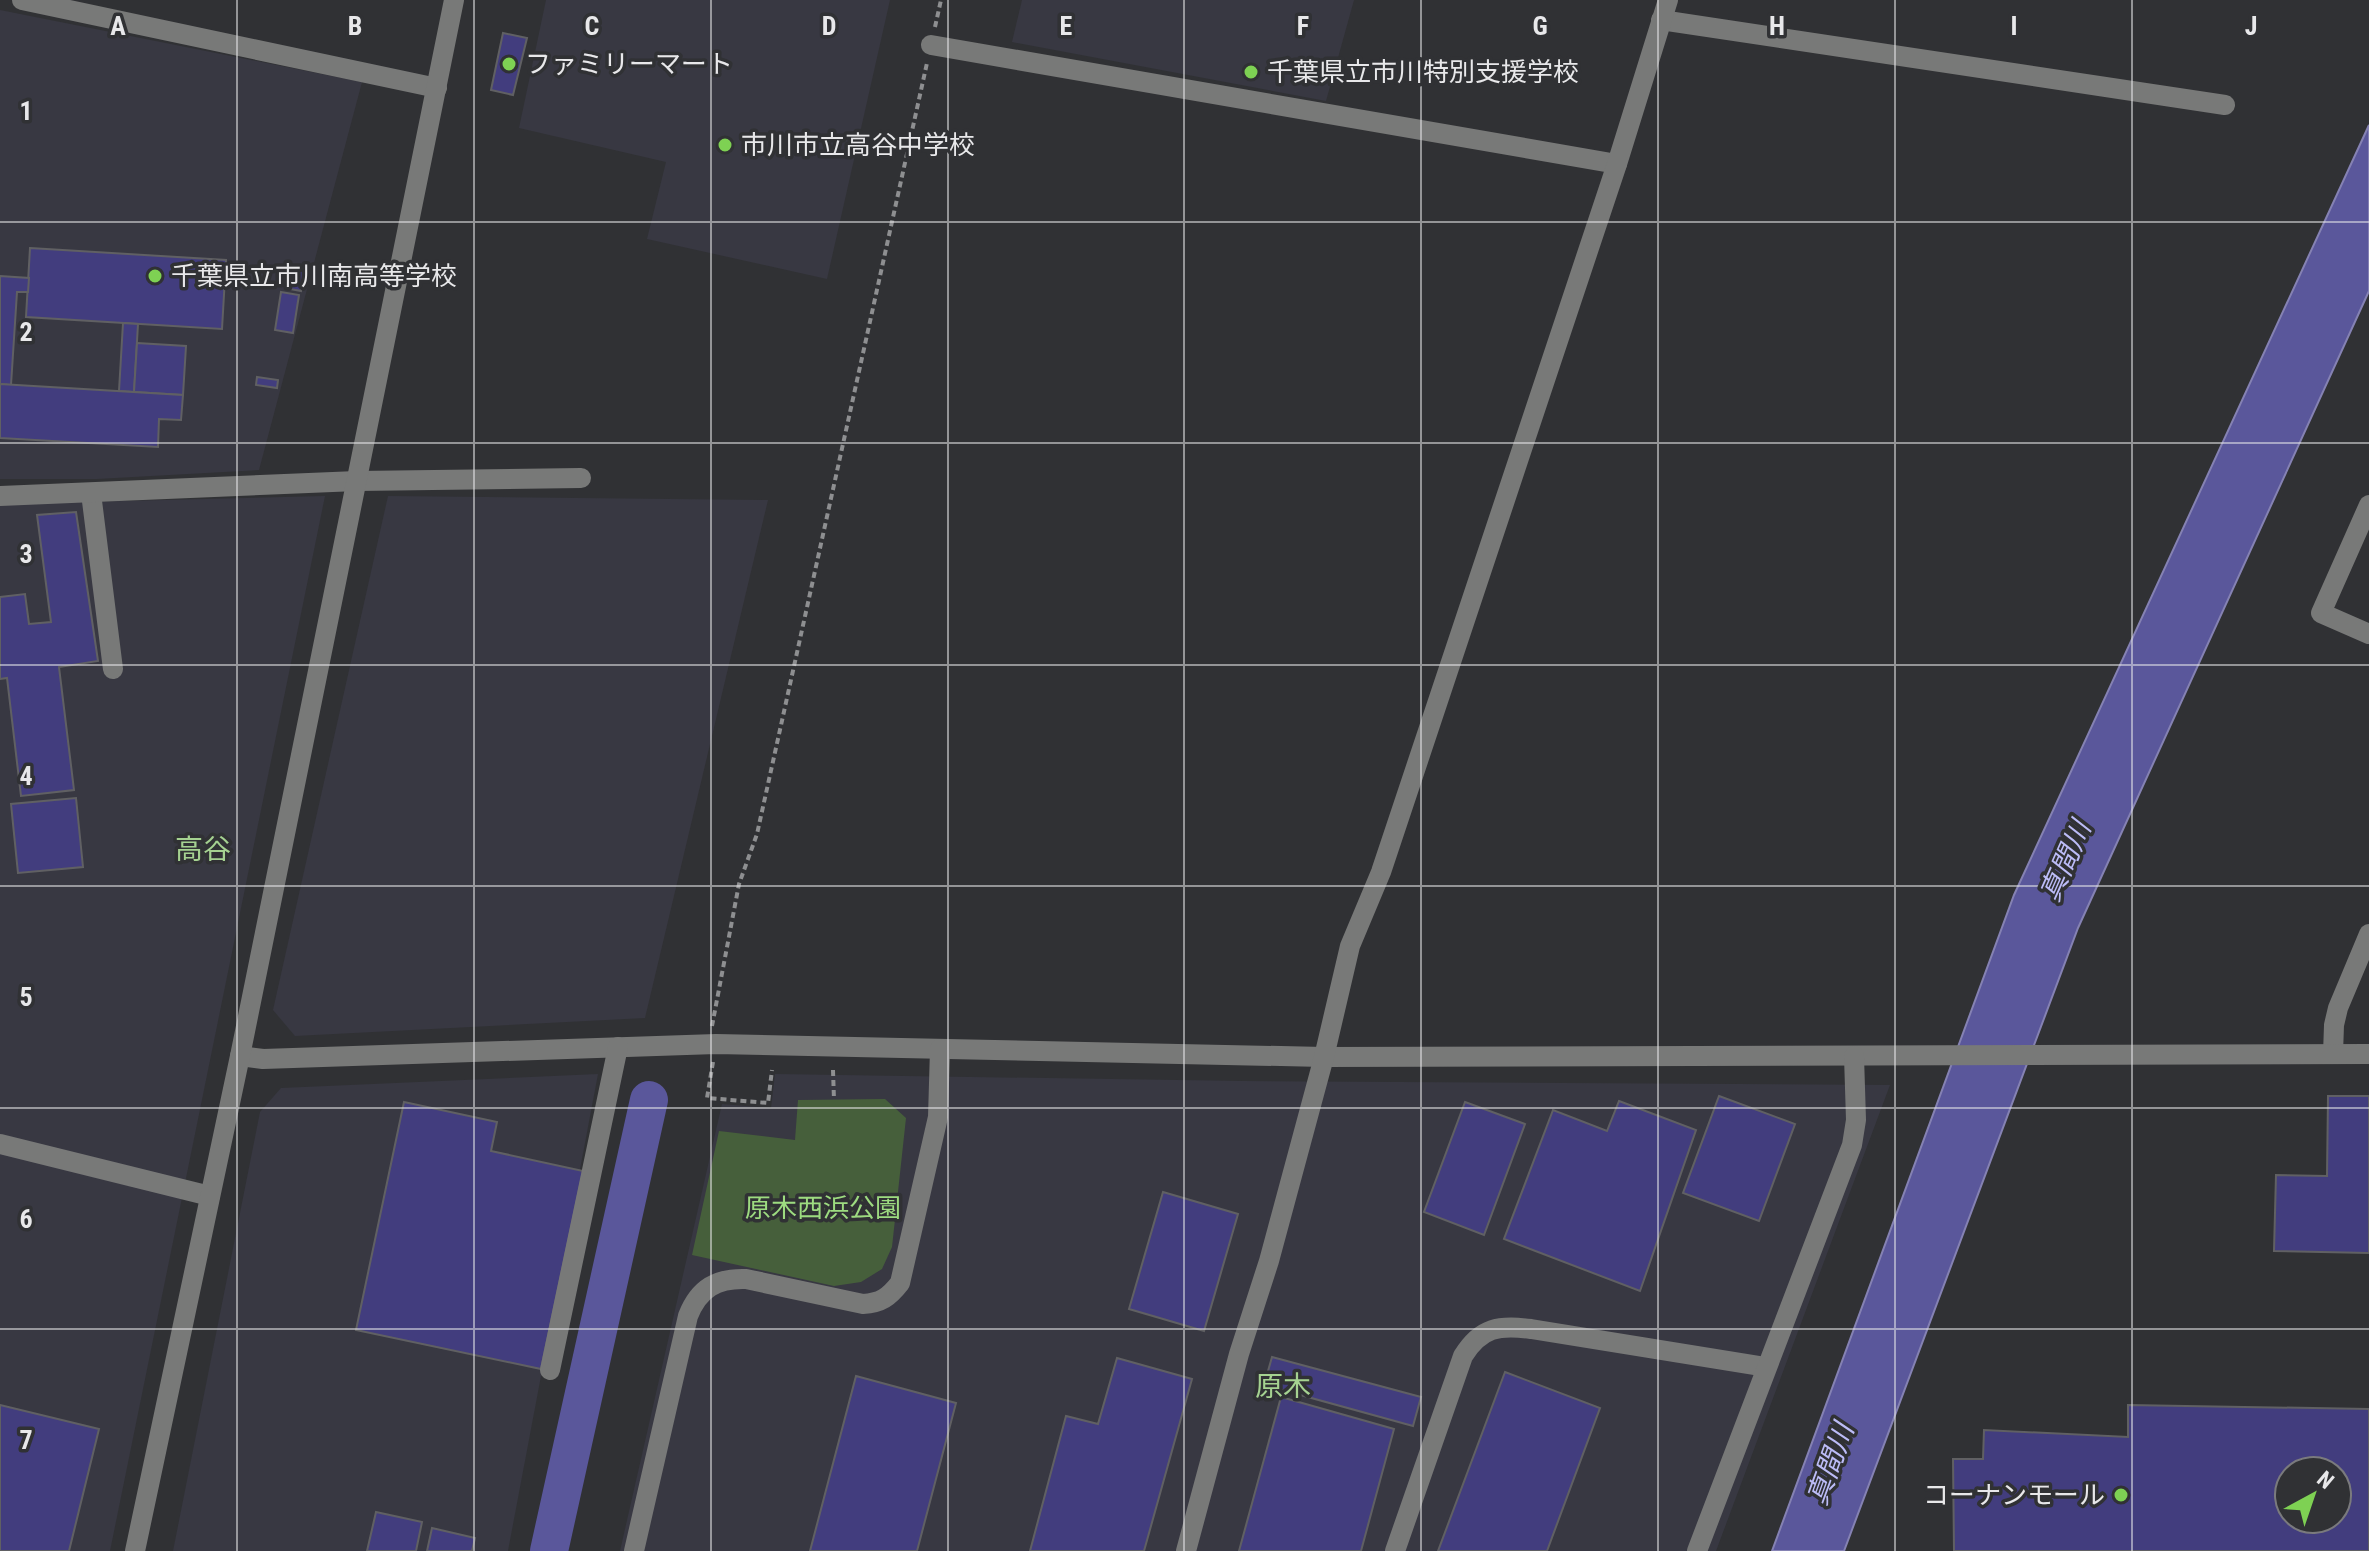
<svg xmlns="http://www.w3.org/2000/svg" width="2369" height="1551" font-family="'Roboto Condensed','Noto Sans JP',sans-serif">
<style>
.built{fill:#383842}
.green{fill:#465f3b}
.water{fill:#5a579b;stroke:#8582b3;stroke-width:2}
.lines{fill:none;stroke-linecap:round;stroke-linejoin:round}
.river{stroke:#5a579b;stroke-width:38}
.building{fill:#423d7e;stroke:#606063;stroke-width:2;fill-rule:evenodd}
.path{stroke:#8e8f91;stroke-width:4;stroke-dasharray:6 4;stroke-linecap:butt}
.minor{stroke:#787978;stroke-width:20}
.grid{fill:none;stroke:#e8e8ea;stroke-width:2;stroke-opacity:0.55}
.poi-dot{fill:#7ed153;stroke:#303134;stroke-width:3}
.labels{text-anchor:middle;stroke-width:7;stroke-linejoin:round;paint-order:stroke}
.poi-label{font-size:26px;fill:#e8e8ea;stroke:#303134;text-anchor:start}
.park-label{font-size:26px;fill:#9ddb80;stroke:#303134}
.neighbourhood-label{font-size:28px;fill:#a5d291;stroke:#303134}
.water-label{font-size:28px;font-style:italic;fill:#bcbcf7;stroke:#303134}
.grid-label{font-size:26px;text-anchor:middle;font-weight:bold;fill:#e8e8ea;stroke:#303134;stroke-width:7;stroke-linejoin:round;paint-order:stroke}
</style>
<rect width="100%" height="100%" fill="#303134"/>
<g class="built">
<polygon points="546,0 890,0 827,279 647,239 666,162 519,128"/>
<polygon points="1022,0 1354,0 1326,101 1012,42"/>
<polygon points="0,10 362,82 259,470 97,479 0,479"/>
<polygon points="325,496 110,1551 0,1551 0,504"/>
<polygon points="388,496 768,500 645,1018 295,1036 273,1010"/>
<polygon points="598,1074 508,1551 173,1551 260,1112 281,1088"/>
<polygon points="775,1074 1243,1081 1890,1085 1716,1551 620,1551 722,1104 771,1108"/>
</g>
<polygon class="green" points="885,1099 906,1118 892,1247 882,1269 861,1282 834,1286 692,1255 719,1131 795,1140 798,1100"/>
<polygon class="water" points="2369,125 2369,291 2078,928 1844,1551 1772,1551 2014,895"/>
<g class="lines">
<polyline class="river" points="549,1551 649,1100"/>
</g>
<g class="building">
<polygon points="503,33 527,38 513,95 491,90"/>
<polygon points="30,248 226,260 222,329 26,317"/>
<polygon points="294,267 305,269 301,291 290,289"/>
<polygon points="0,276 29,278 28,292 17,292 11,385 0,384"/>
<polygon points="281,292 299,295 293,333 275,330"/>
<polygon points="123,323 138,324 134,392 119,391"/>
<polygon points="137,343 186,346 183,395 134,392"/>
<polygon points="257,377 278,380 277,388 256,385"/>
<polygon points="0,384 183,395 181,420 159,419 158,447 0,438"/>
<polygon points="76,512 98,661 59,667 74,790 21,796 7,678 0,679 0,597 25,594 29,624 51,622 37,515"/>
<polygon points="76,798 83,867 18,873 11,804"/>
<polygon points="1719,1096 1795,1124 1759,1221 1683,1193"/>
<polygon points="2328,1096 2369,1096 2369,1253 2274,1251 2276,1175 2327,1176"/>
<polygon points="1619,1101 1696,1130 1640,1291 1504,1239 1553,1110 1607,1131"/>
<polygon points="404,1102 497,1122 491,1151 583,1171 541,1369 356,1330"/>
<polygon points="1465,1102 1525,1124 1484,1235 1424,1212"/>
<polygon points="1163,1192 1238,1214 1204,1331 1129,1309"/>
<polygon points="1272,1357 1421,1397 1413,1426 1264,1385"/>
<polygon points="1117,1358 1192,1379 1144,1551 1030,1551 1066,1416 1098,1424"/>
<polygon points="1505,1372 1600,1408 1547,1551 1438,1551"/>
<polygon points="856,1376 956,1403 917,1551 810,1551"/>
<polygon points="1281,1397 1394,1429 1361,1551 1239,1551"/>
<polygon points="0,1405 99,1429 69,1551 0,1551"/>
<path d="M2128 1405 2369 1409V1551H1954L1953 1459H1983L1984 1430 2128 1437ZM2289 1471H2337V1519H2289Z"/>
<polygon points="376,1512 422,1522 416,1551 367,1551"/>
<polygon points="432,1528 475,1538 472,1551 427,1551"/>
</g>
<g class="lines">
<g class="path">
<polyline points="935,27 941,0"/>
<polyline points="712,1026 739,884 757,834 927,63"/>
<polyline points="713,1062 707,1098 768,1103 772,1070"/>
<polyline points="833,1070 834,1100"/>
</g>
<g class="minor">
<polyline points="22,0 437,88"/>
<polyline points="1661,20 2225,105"/>
<polyline points="931,45 1617,164"/>
<polyline points="91,493 113,669"/>
<polyline points="0,496 357,481 581,478"/>
<polyline points="2369,505 2321,613 2369,634"/>
<polyline points="2333,1054 2334,1025 2338,1008 2369,934"/>
<polyline points="240,1056 263,1059 716,1044 1324,1057 2369,1054"/>
<polyline points="0,1144 210,1196"/>
<polyline points="550,1370 618,1047"/>
<polyline points="135,1551 240,1056 454,0"/>
<path d="M634 1551 688 1316C699 1288 717 1278 746 1279L863 1304C881 1303 889 1297 900 1283L938 1117 940 1049"/>
<polyline points="1186,1551 1239,1354 1269,1261 1324,1057 1350,946 1381,872 1617,164 1668,0"/>
<path d="M1395 1551 1463 1356C1481 1327 1499 1325 1531 1329L1766 1367"/>
<polyline points="1697,1551 1852,1145 1856,1120 1854,1056"/>
</g>
</g>
<path class="grid" d="M237 0V1551M474 0V1551M711 0V1551M948 0V1551M1184 0V1551M1421 0V1551M1658 0V1551M1895 0V1551M2132 0V1551M0 222H2369M0 443H2369M0 665H2369M0 886H2369M0 1108H2369M0 1329H2369"/>
<g class="poi-dot">
<circle cx="509" cy="64" r="8"/>
<circle cx="1251" cy="72" r="8"/>
<circle cx="725" cy="145" r="8"/>
<circle cx="155" cy="276" r="8"/>
<circle cx="2121" cy="1495" r="8"/>
</g>
<g class="labels">
<g class="poi-label">
<text x="525" y="73">ファミリーマート</text>
<text x="1267" y="81">千葉県立市川特別支援学校</text>
<text x="741" y="154">市川市立高谷中学校</text>
<text x="171" y="285">千葉県立市川南高等学校</text>
<text x="2105" y="1504" text-anchor="end">コーナンモール</text>
</g>
<g class="park-label">
<text x="823" y="1217">原木西浜公園</text>
</g>
<g class="neighbourhood-label">
<text x="203" y="859">高谷</text>
<text x="1283" y="1396">原木</text>
</g>
<g class="water-label">
<text transform="translate(2065 861) rotate(-66)" y="10">真間川</text>
<text transform="translate(1830 1464) rotate(-70)" y="10">真間川</text>
</g>
</g>
<g class="grid-label">
<text x="118" y="35">A</text>
<text x="355" y="35">B</text>
<text x="592" y="35">C</text>
<text x="829" y="35">D</text>
<text x="1066" y="35">E</text>
<text x="1303" y="35">F</text>
<text x="1540" y="35">G</text>
<text x="1777" y="35">H</text>
<text x="2014" y="35">I</text>
<text x="2251" y="35">J</text>
<text x="26" y="120">1</text>
<text x="26" y="341">2</text>
<text x="26" y="563">3</text>
<text x="26" y="785">4</text>
<text x="26" y="1006">5</text>
<text x="26" y="1228">6</text>
<text x="26" y="1449">7</text>
</g>
<g transform="translate(2313 1495) rotate(40)"><circle r="38" fill="#303134" stroke="#7a7a7d" stroke-width="2"/>
<path d="M0-6L14 30L0 20L-14 30Z" fill="#7ed153"/>
<text y="-12" font-size="22" font-weight="bold" text-anchor="middle" fill="#e8e8ea">N</text>
</g>
</svg>
